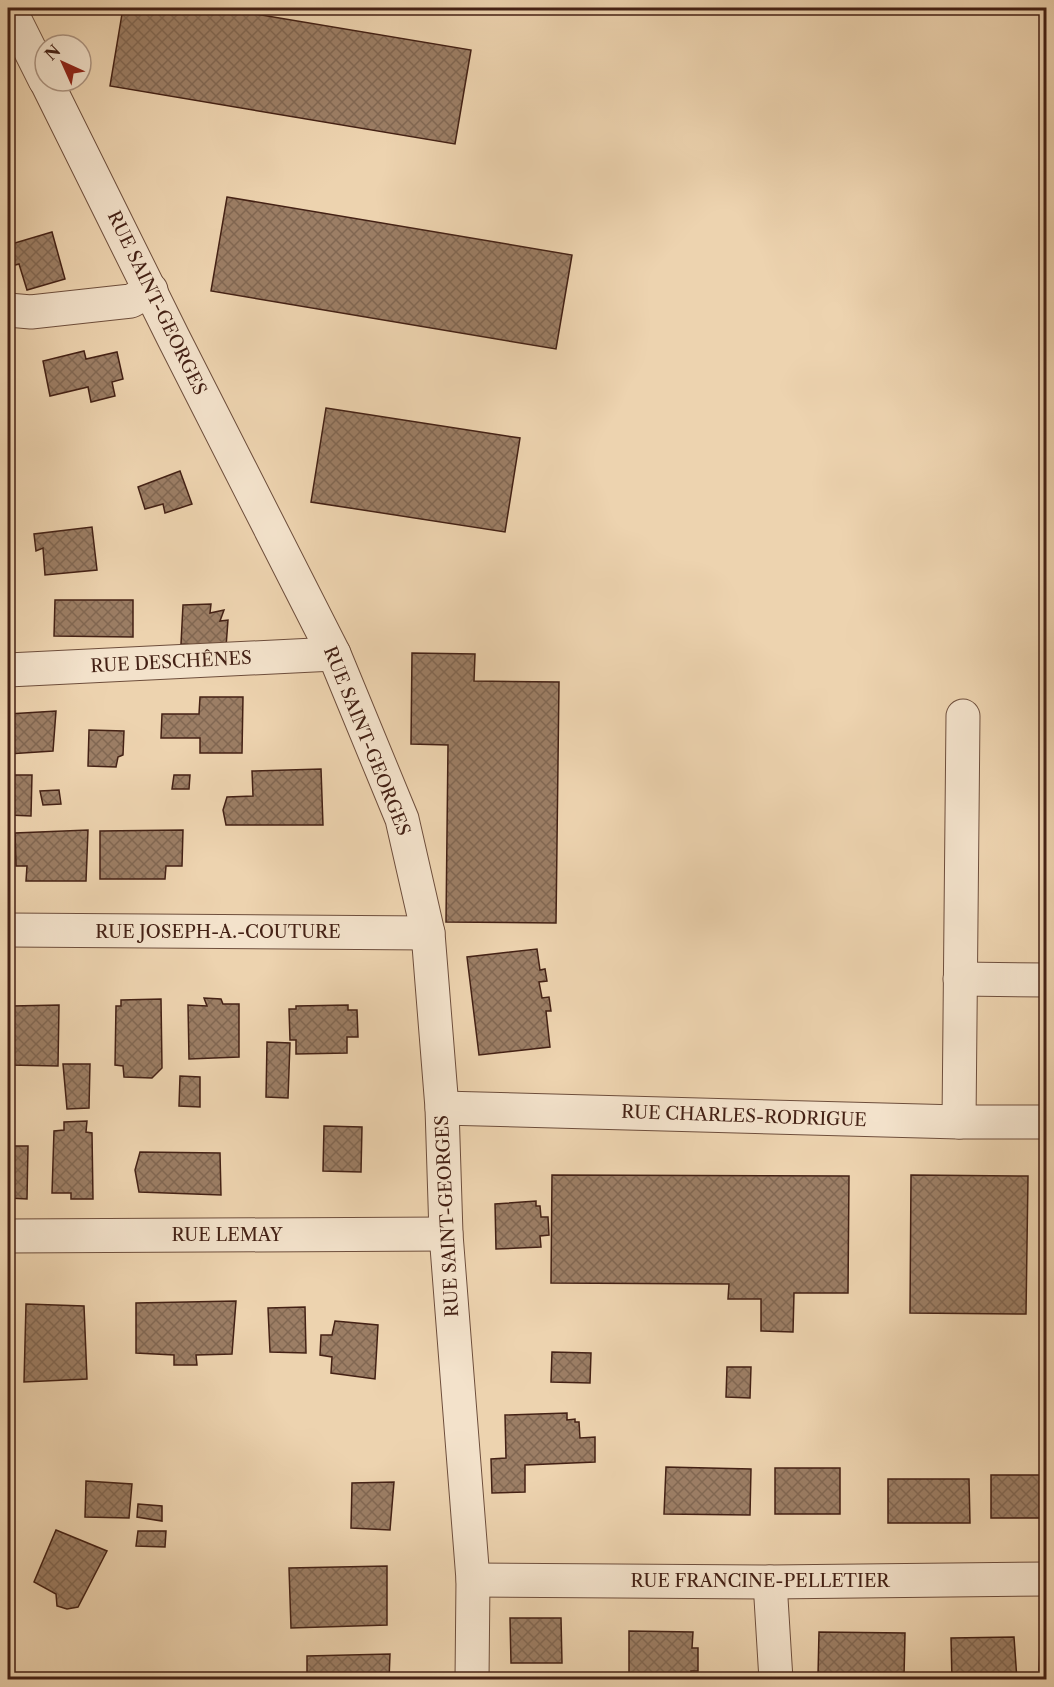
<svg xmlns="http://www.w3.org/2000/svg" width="1054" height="1687" font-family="'Libre Caslon Text',serif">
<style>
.building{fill:url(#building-cross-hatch);stroke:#442115;stroke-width:1.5}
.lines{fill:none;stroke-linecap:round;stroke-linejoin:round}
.minor-casing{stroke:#6e4e3c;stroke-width:35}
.minor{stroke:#f3e2cb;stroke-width:33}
.labels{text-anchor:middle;stroke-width:4.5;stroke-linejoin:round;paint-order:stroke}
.street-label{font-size:18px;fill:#442115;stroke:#f3e2cb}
</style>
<defs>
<pattern id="building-cross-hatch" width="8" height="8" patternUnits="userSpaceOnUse" patternTransform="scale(1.5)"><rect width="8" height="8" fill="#9c7e65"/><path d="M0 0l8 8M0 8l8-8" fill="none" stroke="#816752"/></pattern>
</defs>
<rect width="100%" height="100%" fill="#edd3af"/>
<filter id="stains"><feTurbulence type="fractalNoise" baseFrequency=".00333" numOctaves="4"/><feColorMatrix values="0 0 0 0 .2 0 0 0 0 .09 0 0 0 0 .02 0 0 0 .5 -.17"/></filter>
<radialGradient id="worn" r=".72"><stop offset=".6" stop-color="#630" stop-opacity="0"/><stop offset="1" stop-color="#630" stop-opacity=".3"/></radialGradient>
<g class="building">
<polygon points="123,8 220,8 471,50 455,144 110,86"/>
<polygon points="227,197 572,255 556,349 211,291"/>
<polygon points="52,232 65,279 27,290 19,264 8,267 8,245"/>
<polygon points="84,351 86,359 117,352 123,379 112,382 115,396 91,402 88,387 50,396 43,361"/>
<polygon points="326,408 520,438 505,532 311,502"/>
<polygon points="180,471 192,504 165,513 163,504 145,509 138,487"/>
<polygon points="92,527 97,570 45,575 43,548 36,551 34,534"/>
<polygon points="8,593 11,593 10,623 8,624"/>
<polygon points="55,600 133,600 133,637 54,636"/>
<polygon points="211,604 210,613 224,610 220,621 228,620 226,647 181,644 183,605"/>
<polygon points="412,653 475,654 474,681 559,682 556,923 446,922 448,745 411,744"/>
<polygon points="200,697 243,697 242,753 200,753 200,738 161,738 162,714 199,714"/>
<polygon points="56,711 53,751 8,754 8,714"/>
<polygon points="89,730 124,731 123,755 118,757 116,767 88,766"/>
<polygon points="321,769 323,825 226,825 223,810 227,797 253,796 252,771"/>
<polygon points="9,775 32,775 31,816 9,815"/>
<polygon points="174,775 190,775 189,789 172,789"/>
<polygon points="59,790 61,804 43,805 40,791"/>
<polygon points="88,830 86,881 26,881 27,866 16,866 15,833"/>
<polygon points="183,830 182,866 166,866 165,879 100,879 100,831"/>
<polygon points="537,949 540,970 545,969 547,981 539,982 542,998 549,997 551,1011 546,1011 550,1047 479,1055 467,957"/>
<polygon points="204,998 221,999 223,1004 239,1004 239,1057 189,1059 188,1005 207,1006"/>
<polygon points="161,999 162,1068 152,1078 124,1077 123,1066 115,1065 116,1006 121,1006 121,1000"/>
<polygon points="59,1005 58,1066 9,1065 12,1006"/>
<polygon points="348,1005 348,1010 357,1010 358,1037 347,1037 347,1053 296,1054 296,1040 290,1040 289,1009 296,1009 296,1006"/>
<polygon points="267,1042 290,1043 288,1098 266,1097"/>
<polygon points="63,1064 90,1064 89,1108 67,1109"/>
<polygon points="180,1076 200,1077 200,1107 179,1106"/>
<polygon points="87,1121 86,1132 92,1133 93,1199 71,1199 71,1193 52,1193 54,1131 64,1130 64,1122"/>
<polygon points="324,1126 362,1127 361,1172 323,1171"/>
<polygon points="8,1146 28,1146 27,1199 8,1198"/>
<polygon points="140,1152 220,1153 221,1195 139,1192 135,1170"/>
<polygon points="552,1175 849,1176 848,1293 794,1293 793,1332 761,1331 761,1299 728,1299 729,1284 551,1283"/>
<polygon points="911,1175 1028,1176 1026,1314 910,1313"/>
<polygon points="536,1201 536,1206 540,1206 541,1217 548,1217 549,1235 540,1236 541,1247 496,1249 495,1204"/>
<polygon points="236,1301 232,1354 196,1355 197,1365 174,1365 174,1355 136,1353 136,1303"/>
<polygon points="26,1304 84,1306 87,1379 24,1382"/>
<polygon points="305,1307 306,1353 270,1352 268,1308"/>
<polygon points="335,1321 378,1325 375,1379 331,1373 332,1357 320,1355 321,1335 332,1335"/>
<polygon points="552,1352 591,1353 590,1383 551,1382"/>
<polygon points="727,1367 751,1367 750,1398 726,1397"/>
<polygon points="567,1413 567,1420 575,1419 575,1422 579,1422 580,1438 595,1437 595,1462 525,1465 525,1492 492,1493 491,1459 506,1458 505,1415"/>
<polygon points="666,1467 751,1469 750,1515 664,1514"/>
<rect x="775" y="1468" width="65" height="46"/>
<rect x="991" y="1475" width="55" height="43"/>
<polygon points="888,1479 969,1479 970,1523 888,1523"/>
<polygon points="86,1481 132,1484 129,1518 85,1517"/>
<polygon points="394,1482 390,1530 351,1528 352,1483"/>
<polygon points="138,1504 162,1506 162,1521 137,1517"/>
<polygon points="56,1530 107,1551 78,1607 67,1609 57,1606 56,1594 34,1582"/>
<polygon points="138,1531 166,1531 165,1547 136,1546"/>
<polygon points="387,1566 387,1625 291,1628 289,1568"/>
<polygon points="510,1618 561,1618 562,1663 511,1663"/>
<polygon points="1041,1627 1046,1627 1046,1671 1039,1670"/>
<polygon points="629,1631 693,1632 692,1648 698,1648 698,1671 691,1671 691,1677 684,1677 684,1680 645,1680 646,1677 629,1676"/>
<polygon points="819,1632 905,1633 904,1677 818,1676"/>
<polygon points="1014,1637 1017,1680 952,1680 951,1638"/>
<polygon points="390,1654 389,1680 307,1680 307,1656"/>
<polygon points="8,1674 85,1678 85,1680 8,1680"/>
</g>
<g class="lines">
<defs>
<g id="minor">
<polyline points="9,8 45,80"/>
<polyline points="46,81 173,337 334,654 402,819 428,933 442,1108 446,1234 473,1580 472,1680"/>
<polyline points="8,310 31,312 131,301 151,290"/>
<polyline points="8,670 334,654"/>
<polyline points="8,930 428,933"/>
<polyline points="960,979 1046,980"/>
<polyline points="442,1108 959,1122 1046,1122"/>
<polyline points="959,1122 963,716"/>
<polyline points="8,1236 446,1234"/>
<polyline points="473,1580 770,1582 1046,1579"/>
<polyline points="770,1582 776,1680"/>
</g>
</defs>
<use href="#minor" class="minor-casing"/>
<use href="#minor" class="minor"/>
</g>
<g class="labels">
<g class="street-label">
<text transform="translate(157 303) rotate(64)" y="6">RUE SAINT-GEORGES</text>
<text transform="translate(171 662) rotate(-3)" y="6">RUE DESCHÊNES</text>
<text transform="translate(367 741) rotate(68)" y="6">RUE SAINT-GEORGES</text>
<text x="218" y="938">RUE JOSEPH-A.-COUTURE</text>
<text transform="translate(744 1116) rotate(2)" y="6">RUE CHARLES-RODRIGUE</text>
<text transform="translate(447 1216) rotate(-93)" y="6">RUE SAINT-GEORGES</text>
<text x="227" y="1241">RUE LEMAY</text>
<text x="760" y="1587">RUE FRANCINE-PELLETIER</text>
</g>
</g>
<rect width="1054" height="1687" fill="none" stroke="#edd3af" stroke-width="30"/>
<rect x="9" y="9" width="1036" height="1669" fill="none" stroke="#442115" stroke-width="3"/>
<rect x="15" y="15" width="1024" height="1657" fill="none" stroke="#442115" stroke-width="1.5"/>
<g transform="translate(63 63) rotate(315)"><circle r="28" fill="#f3e2cb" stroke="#ad9582" stroke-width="1.5"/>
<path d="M0-4.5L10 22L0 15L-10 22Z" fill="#8f2418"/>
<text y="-9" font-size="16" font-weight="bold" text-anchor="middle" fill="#442115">N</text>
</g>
<rect width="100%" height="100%" filter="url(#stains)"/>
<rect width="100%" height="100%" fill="url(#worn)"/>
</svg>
